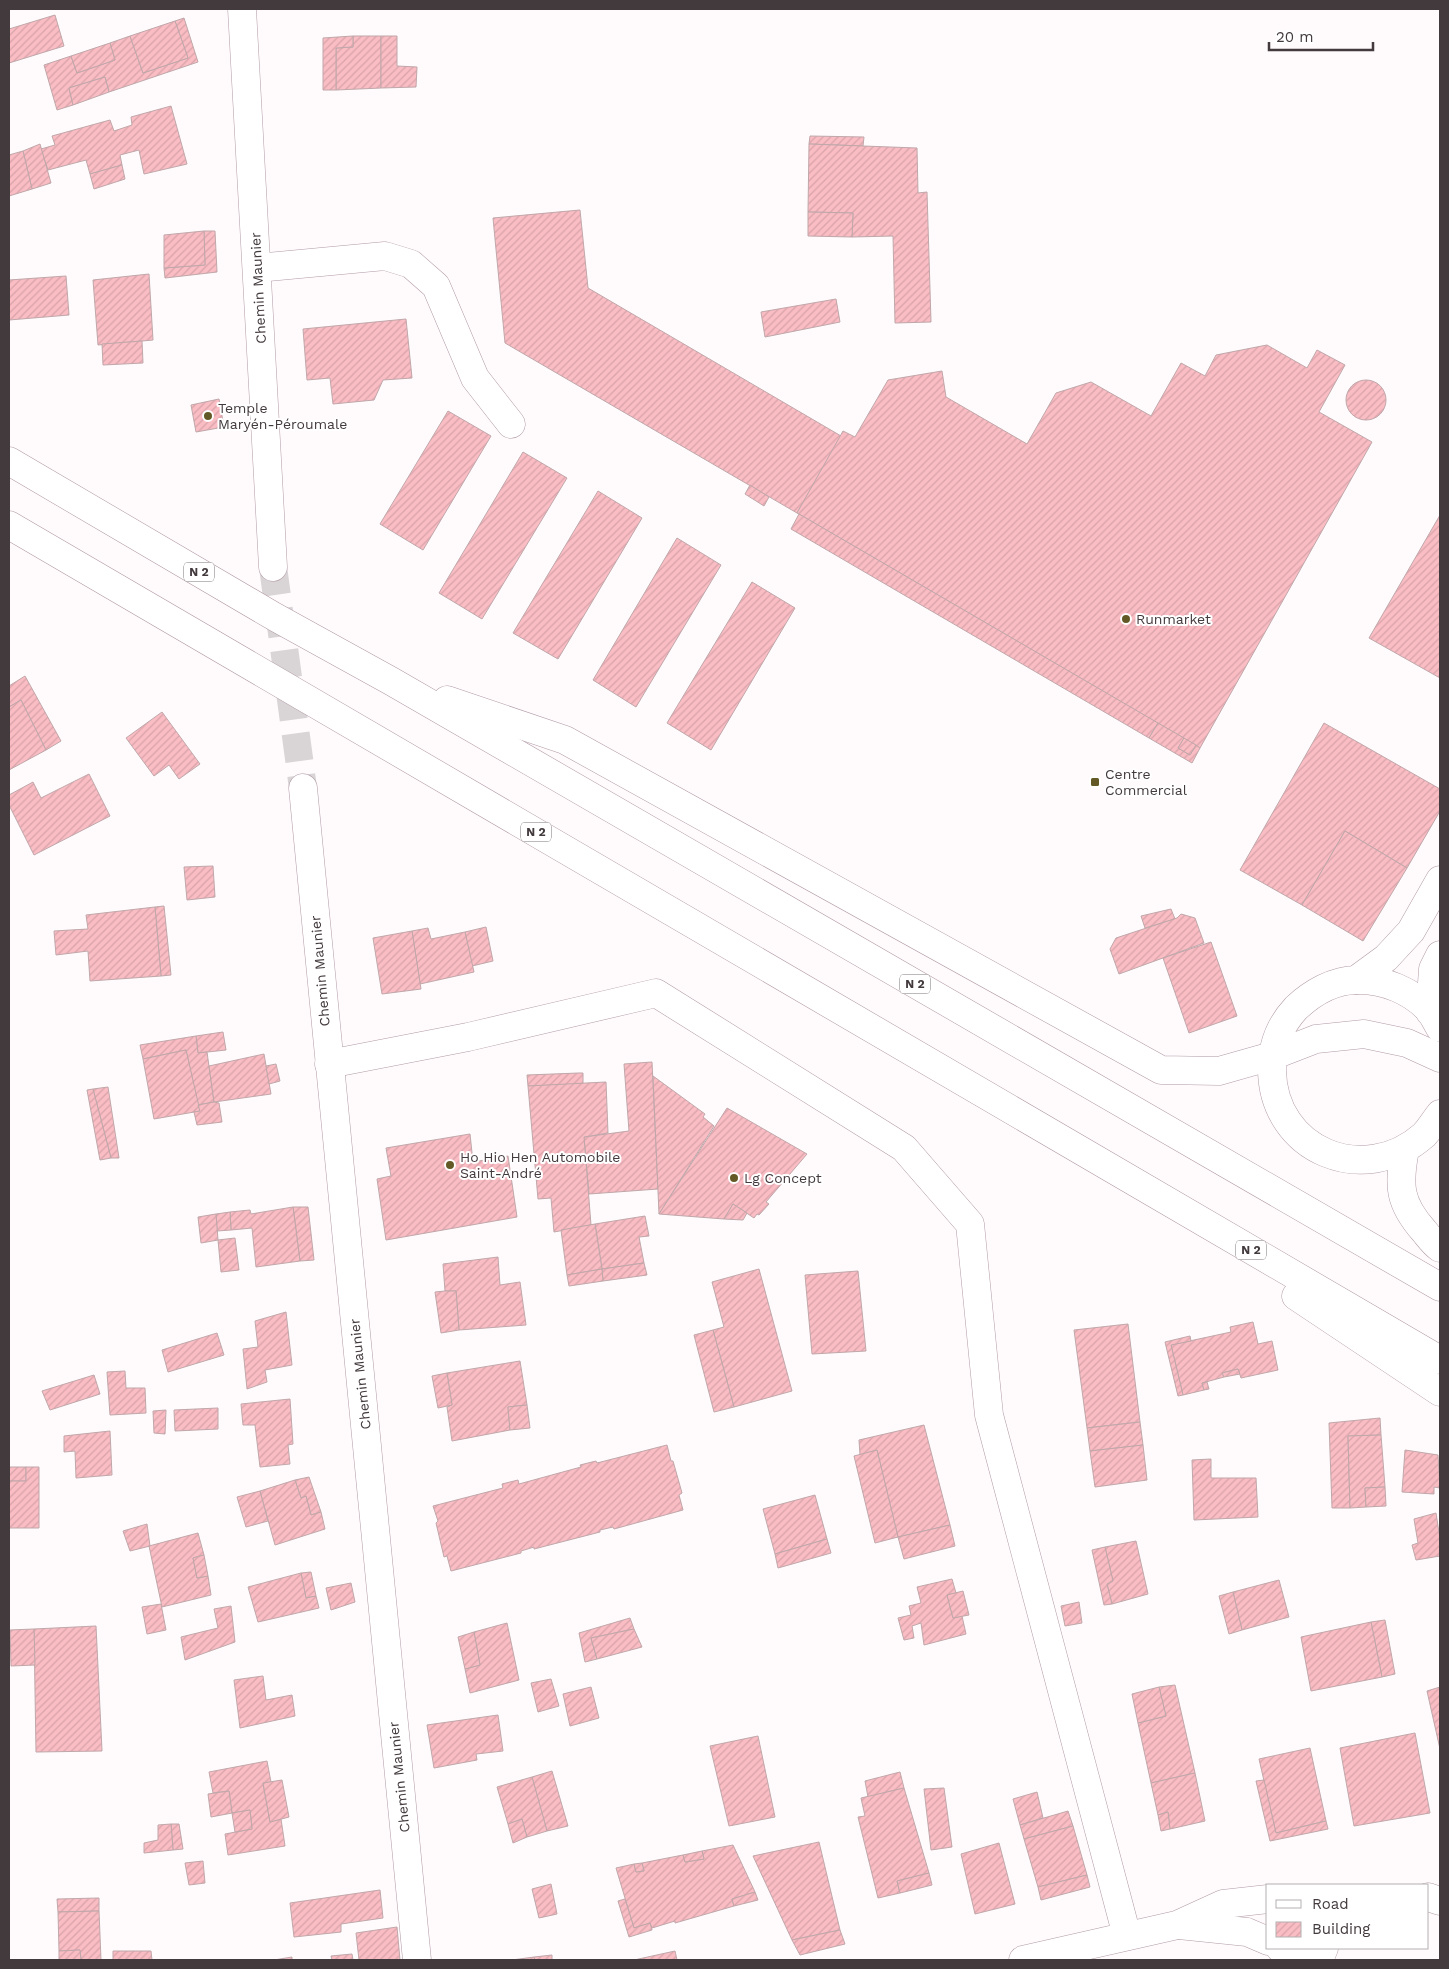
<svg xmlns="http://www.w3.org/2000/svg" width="1449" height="1969" font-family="'Work Sans',sans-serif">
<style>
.building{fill:url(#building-hatch);stroke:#c0a7aa}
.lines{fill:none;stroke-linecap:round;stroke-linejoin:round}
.minor-tunnel{stroke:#d9d4d6;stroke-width:28;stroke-dasharray:28 14;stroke-linecap:butt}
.minor-casing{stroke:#b19ba6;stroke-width:29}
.major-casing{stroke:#b19ba6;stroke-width:29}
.highway-casing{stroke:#b19ba6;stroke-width:29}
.minor{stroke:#fff;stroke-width:28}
.major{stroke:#fff;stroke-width:28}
.highway{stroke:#fff;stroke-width:28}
.poi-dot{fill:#625926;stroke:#fff;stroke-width:2}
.labels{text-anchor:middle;stroke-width:4;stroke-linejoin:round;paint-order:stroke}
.shield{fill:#fff;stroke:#7b7578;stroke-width:1}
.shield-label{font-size:12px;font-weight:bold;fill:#433a3e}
.street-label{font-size:14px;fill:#433a3e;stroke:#fff}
.poi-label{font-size:14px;fill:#433a3e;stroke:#fff;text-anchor:start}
</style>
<defs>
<pattern id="building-hatch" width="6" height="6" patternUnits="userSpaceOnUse" patternTransform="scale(1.25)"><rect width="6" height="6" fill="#fabdc4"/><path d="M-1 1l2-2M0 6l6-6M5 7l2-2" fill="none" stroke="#d8a3a9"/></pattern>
</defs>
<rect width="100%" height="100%" fill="#fffafc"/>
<g class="building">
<polygon points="55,15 64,46 9,63 9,29"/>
<polygon points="184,18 198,62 109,92 105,77 69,88 73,105 57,110 44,65 71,56 77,73 115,60 110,43 130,36 143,73 188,58 175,21"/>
<polygon points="175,21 188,58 143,73 130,36"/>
<polygon points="353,36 381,36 381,88 336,90 336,48 353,47"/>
<polygon points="353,36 353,47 336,48 336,90 323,90 323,38"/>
<polygon points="381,36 397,36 397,66 417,67 416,87 381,88"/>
<polygon points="110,43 115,60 77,73 71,56"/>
<polygon points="105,77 109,92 73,105 69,88"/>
<polygon points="171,106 187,164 144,174 139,150 120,155 122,165 90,174 86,160 48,170 41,149 55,145 52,136 110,120 114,131 132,125 131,117"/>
<polygon points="810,136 864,137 863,146 809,144"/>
<polygon points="40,144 51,183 32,189 23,151"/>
<polygon points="809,144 917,148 918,193 927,192 931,322 895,323 893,236 852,237 853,213 808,212"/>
<polygon points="23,151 32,189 9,196 9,155"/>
<polygon points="122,165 125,179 94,189 90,174"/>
<polygon points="580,210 588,288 841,436 797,513 505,343 493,218"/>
<polygon points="808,212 853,213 852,237 808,236"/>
<polygon points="204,231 215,231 217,272 165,278 164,268 205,265"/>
<polygon points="204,231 205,265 164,268 164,235"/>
<polygon points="149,274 153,340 98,345 93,280"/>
<polygon points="66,276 69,315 9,320 9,280"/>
<polygon points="836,299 840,322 765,337 761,312"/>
<polygon points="406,319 412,378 383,380 374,400 333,404 330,378 307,380 303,329"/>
<polygon points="142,341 143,363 103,365 102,344"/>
<polygon points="1267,345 1307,368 1317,350 1345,365 1319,412 1372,442 1200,748 797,513 843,431 855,437 888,380 942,371 946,397 1027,444 1056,393 1091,382 1151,416 1181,363 1205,376 1216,355"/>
<circle cx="1366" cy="400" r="20"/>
<polygon points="219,399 224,427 196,432 191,405"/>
<polygon points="448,411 491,436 423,550 380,524"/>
<polygon points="523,452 567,478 482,619 439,593"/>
<polygon points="750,485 769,497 764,506 745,494"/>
<polygon points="598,491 642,518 558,659 513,633"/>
<polygon points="799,514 1158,723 1149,738 791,529"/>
<polygon points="1440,515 1440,678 1369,638"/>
<polygon points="677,538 721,565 636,707 593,680"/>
<polygon points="752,582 795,608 711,750 667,723"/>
<polygon points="25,676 61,741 46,750 21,700 9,707 9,686"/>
<polygon points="21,700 46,750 9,770 9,707"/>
<polygon points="162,712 200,764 179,779 169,765 154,776 126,738"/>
<polygon points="1158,723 1184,738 1178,748 1190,755 1196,745 1200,748 1192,763 1149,738"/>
<polygon points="1324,723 1440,789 1440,811 1407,868 1345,831 1302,905 1240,870"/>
<polygon points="1184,738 1196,745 1190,755 1178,748"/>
<polygon points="89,774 110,816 34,855 9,805 9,795 33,782 41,798"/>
<polygon points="1345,831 1407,868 1363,941 1302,905"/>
<polygon points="213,866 215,897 187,900 184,867"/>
<polygon points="164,906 171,975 161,976 155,907"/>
<polygon points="155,907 161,976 90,981 88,951 56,955 54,931 88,929 86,915"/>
<polygon points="1171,909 1175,919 1145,928 1141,916"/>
<polygon points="1181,914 1195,918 1204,943 1119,974 1110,949 1116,938 1177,918"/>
<polygon points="486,927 493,961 472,966 465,932"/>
<polygon points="428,928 431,939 465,932 474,972 420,984 412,931"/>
<polygon points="412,931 421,989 382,994 373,938"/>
<polygon points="1211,942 1237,1016 1189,1033 1163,958"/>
<polygon points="223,1032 226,1050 198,1053 196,1036"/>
<polygon points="196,1036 198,1053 207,1052 214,1102 198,1105 186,1050 143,1059 140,1045"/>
<polygon points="186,1050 200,1111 154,1119 143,1059"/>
<polygon points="264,1054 271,1094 214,1102 209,1066"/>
<polygon points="652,1062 658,1189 589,1194 584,1137 629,1131 624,1064"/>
<polygon points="276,1064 280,1081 269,1084 266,1066"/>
<polygon points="579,1073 583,1073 583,1084 528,1086 527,1075"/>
<polygon points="653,1076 705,1114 703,1117 714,1126 659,1214"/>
<polygon points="606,1082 608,1133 584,1137 591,1225 554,1232 551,1198 538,1199 528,1086"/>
<polygon points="108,1087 119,1158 111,1158 93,1089"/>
<polygon points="93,1089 111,1158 100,1160 87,1090"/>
<polygon points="214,1102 219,1103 222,1122 197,1125 194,1112 200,1111 198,1105"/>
<polygon points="727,1108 807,1154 766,1202 769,1204 759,1215 757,1214 754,1218 733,1204 724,1219 659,1214"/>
<polygon points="470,1134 473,1162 508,1156 517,1217 386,1240 377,1179 391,1176 386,1148"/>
<polygon points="733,1204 747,1213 743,1220 724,1219"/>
<polygon points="293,1207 308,1207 314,1260 300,1261"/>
<polygon points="293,1207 300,1261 256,1267 252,1228 231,1230 230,1212 250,1210 251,1214"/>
<polygon points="230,1212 231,1230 217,1231 216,1214"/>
<polygon points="216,1214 218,1240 201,1243 198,1217"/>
<polygon points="645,1216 649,1236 639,1237 644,1263 602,1269 595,1224"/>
<polygon points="595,1224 602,1269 567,1275 561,1230"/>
<polygon points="235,1238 239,1270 221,1272 218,1240"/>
<polygon points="498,1257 500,1285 520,1282 526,1325 459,1330 456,1291 445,1291 443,1264"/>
<polygon points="644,1263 647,1275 603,1281 602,1269"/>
<polygon points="602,1269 603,1281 569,1286 567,1275"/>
<polygon points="759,1269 792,1391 734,1407 713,1330 724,1327 712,1282"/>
<polygon points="858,1271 866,1351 812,1354 805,1275"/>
<polygon points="445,1291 456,1291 459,1330 441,1333 435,1292"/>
<polygon points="286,1312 292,1365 265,1370 267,1382 247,1389 243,1349 258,1347 255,1321"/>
<polygon points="1253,1322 1258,1344 1272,1341 1278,1370 1241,1378 1238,1369 1222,1373 1224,1377 1202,1383 1204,1390 1183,1395 1171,1345 1231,1332 1230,1327"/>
<polygon points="1128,1324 1140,1422 1087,1428 1074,1330"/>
<polygon points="713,1330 734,1407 714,1412 694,1335"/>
<polygon points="217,1333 224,1355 168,1372 162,1350"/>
<polygon points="1190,1336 1191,1341 1171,1345 1183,1395 1178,1396 1165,1342"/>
<polygon points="520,1361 527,1405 508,1407 510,1430 452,1441 447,1407 452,1405 447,1373"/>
<polygon points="1238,1369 1240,1374 1224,1377 1222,1373"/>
<polygon points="125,1371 126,1388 145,1388 146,1413 110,1415 107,1372"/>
<polygon points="447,1373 452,1405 438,1408 432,1376"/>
<polygon points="94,1375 100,1394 50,1410 42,1391"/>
<polygon points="1207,1382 1209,1389 1204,1390 1202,1383"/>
<polygon points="290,1399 293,1444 288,1445 290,1464 260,1467 255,1425 243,1425 241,1404"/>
<polygon points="527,1405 530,1428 510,1430 508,1407"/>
<polygon points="218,1408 218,1429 175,1431 174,1410"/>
<polygon points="166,1410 165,1434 154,1433 153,1411"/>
<polygon points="1380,1418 1381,1435 1348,1436 1350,1508 1332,1508 1329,1423"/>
<polygon points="1140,1422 1143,1445 1090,1451 1087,1428"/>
<polygon points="924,1425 950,1525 898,1537 877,1450 860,1455 859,1440"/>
<polygon points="110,1431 112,1475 76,1478 75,1451 64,1452 64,1436"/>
<polygon points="1381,1435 1385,1487 1365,1488 1366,1507 1350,1508 1348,1436"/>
<polygon points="667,1445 671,1461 673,1461 682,1493 679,1495 683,1510 614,1529 613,1527 600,1530 600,1532 534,1549 534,1547 521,1551 521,1553 451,1571 447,1556 444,1557 436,1523 438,1521 433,1506 503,1488 502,1484 518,1480 519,1484 581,1467 580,1465 596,1461 597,1463"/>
<polygon points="1143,1445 1147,1480 1095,1487 1090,1451"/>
<polygon points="877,1450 898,1537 875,1543 854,1456"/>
<polygon points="1405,1450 1438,1455 1440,1488 1434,1487 1434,1494 1402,1492"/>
<polygon points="1211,1459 1211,1478 1256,1478 1258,1517 1194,1520 1192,1460"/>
<rect x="9" y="1467" width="17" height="14"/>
<polygon points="26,1467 39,1467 39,1528 9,1528 9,1481 26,1481"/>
<polygon points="309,1477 321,1512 311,1515 306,1496 301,1498 295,1480"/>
<polygon points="295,1480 301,1498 306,1496 311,1515 321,1512 325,1529 275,1545 260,1491"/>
<polygon points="1385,1487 1386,1506 1366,1507 1365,1488"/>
<polygon points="260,1491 268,1521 246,1527 237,1497"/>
<polygon points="815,1495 827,1539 775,1554 763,1509"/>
<polygon points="1436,1513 1440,1539 1440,1556 1416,1560 1412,1545 1418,1543 1414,1519"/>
<polygon points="147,1524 150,1546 130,1551 123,1531"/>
<polygon points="950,1525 955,1546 904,1559 898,1537"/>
<polygon points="198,1533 204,1555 193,1558 197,1578 208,1576 211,1595 162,1607 149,1546"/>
<polygon points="827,1539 831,1553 778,1568 775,1554"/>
<polygon points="1136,1541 1148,1594 1112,1604 1107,1584 1113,1581 1105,1547"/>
<polygon points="1105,1547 1113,1581 1107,1584 1112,1604 1104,1605 1092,1550"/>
<polygon points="204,1555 208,1576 197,1578 193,1558"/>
<polygon points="311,1572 316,1596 306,1598 301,1573"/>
<polygon points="301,1573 306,1598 316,1596 319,1608 258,1622 248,1587"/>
<polygon points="952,1579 956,1593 947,1595 953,1618 962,1616 966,1634 924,1645 921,1623 912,1626 914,1638 904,1640 898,1618 911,1615 909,1606 921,1603 917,1587"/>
<polygon points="1279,1580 1289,1617 1242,1630 1233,1592"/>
<polygon points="351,1583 355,1602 331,1610 326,1588"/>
<polygon points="963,1591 969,1615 953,1618 947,1595"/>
<polygon points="1233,1592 1242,1630 1229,1634 1219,1596"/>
<polygon points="1079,1602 1082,1623 1065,1626 1061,1606"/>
<polygon points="161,1604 166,1630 147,1634 142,1607"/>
<polygon points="231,1606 235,1642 185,1660 181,1637 218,1628 214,1609"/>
<polygon points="630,1618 634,1629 591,1638 597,1659 585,1662 579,1633"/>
<polygon points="1385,1620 1395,1674 1382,1677 1371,1622"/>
<polygon points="1371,1622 1382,1677 1311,1691 1301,1637"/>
<polygon points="507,1623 519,1680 470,1693 465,1669 480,1665 474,1632"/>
<polygon points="96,1626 102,1751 36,1752 34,1629"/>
<polygon points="34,1629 35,1665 11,1666 10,1630"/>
<polygon points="634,1629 642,1647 597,1659 591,1638"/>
<polygon points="474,1632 480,1665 465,1669 458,1637"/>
<polygon points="263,1676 266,1700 292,1695 295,1716 240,1728 234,1680"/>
<polygon points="551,1679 559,1706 538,1712 531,1683"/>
<polygon points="1175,1685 1195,1773 1151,1783 1138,1723 1166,1716 1159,1687"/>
<polygon points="591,1687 599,1718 570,1726 563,1694"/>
<polygon points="1159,1687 1166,1716 1138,1723 1132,1694"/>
<polygon points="1440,1687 1440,1749 1427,1691"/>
<polygon points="498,1715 503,1751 476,1754 477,1760 434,1768 427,1725"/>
<polygon points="1415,1733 1430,1813 1354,1826 1340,1748"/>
<polygon points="758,1736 775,1817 729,1826 710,1746"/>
<polygon points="1310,1748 1326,1821 1276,1833 1259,1759"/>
<polygon points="267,1761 271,1782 263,1783 270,1822 281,1819 285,1846 228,1855 225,1834 252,1829 250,1810 232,1813 229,1791 213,1793 209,1772"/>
<polygon points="552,1771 568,1826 547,1831 532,1777"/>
<polygon points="900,1772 904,1788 868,1797 865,1781"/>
<polygon points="1195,1773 1205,1821 1170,1829 1168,1812 1158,1815 1151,1783"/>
<polygon points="532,1777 547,1831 527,1837 522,1819 508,1824 497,1787"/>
<polygon points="282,1780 289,1817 270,1822 263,1783"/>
<polygon points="1264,1780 1276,1833 1326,1821 1328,1829 1270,1841 1256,1781"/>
<polygon points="904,1788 929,1873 897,1881 900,1893 878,1898 858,1817 865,1816 861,1798"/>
<polygon points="944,1788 952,1847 931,1850 924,1789"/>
<polygon points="229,1791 232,1813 211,1817 208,1794"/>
<polygon points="1037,1792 1043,1818 1020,1825 1013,1799"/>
<polygon points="250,1810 252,1829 235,1832 232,1813"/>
<polygon points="1068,1811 1073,1826 1024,1839 1020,1825"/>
<polygon points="1168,1812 1170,1829 1161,1831 1158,1815"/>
<polygon points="522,1819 527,1837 513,1843 508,1824"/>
<polygon points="171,1824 179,1824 183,1849 173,1850"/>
<polygon points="171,1824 173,1850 144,1853 144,1843 158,1840 158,1825"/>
<polygon points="1073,1826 1087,1875 1038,1887 1024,1839"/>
<polygon points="819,1842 840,1930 792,1940 753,1856"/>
<polygon points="999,1843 1015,1904 975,1914 961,1854"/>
<polygon points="733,1845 755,1892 732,1899 734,1906 675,1923 675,1921 652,1928 650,1923 634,1928 616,1868 634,1864 636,1872 644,1871 642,1863 683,1855 685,1862 704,1859 702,1851"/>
<polygon points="702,1851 704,1859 685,1862 683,1855"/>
<polygon points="203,1861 205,1883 189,1885 185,1863"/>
<polygon points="642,1863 644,1871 636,1872 634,1864"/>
<polygon points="929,1873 932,1885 900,1893 897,1881"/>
<polygon points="1087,1875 1090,1887 1041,1900 1038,1887"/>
<polygon points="551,1884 557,1914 539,1918 532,1889"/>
<polygon points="380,1890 383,1918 341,1924 341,1932 294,1937 290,1903"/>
<polygon points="755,1892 758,1900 734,1906 732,1899"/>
<polygon points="99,1898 99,1911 58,1912 57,1899"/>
<polygon points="625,1899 634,1928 650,1923 652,1930 629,1937 618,1901"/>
<polygon points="99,1911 101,1960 81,1960 80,1950 59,1951 58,1912"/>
<polygon points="397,1927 400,1960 359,1960 356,1933"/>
<polygon points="840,1930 845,1944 800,1955 792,1940"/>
<polygon points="80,1950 81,1960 59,1960 59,1951"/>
<polygon points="113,1951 151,1951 152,1960 113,1960"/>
<polygon points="675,1951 677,1960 634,1960"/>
<polygon points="352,1954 353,1960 332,1960 331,1956"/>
<polygon points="552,1955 552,1960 535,1960 534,1957"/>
<polygon points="292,1957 292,1960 274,1960"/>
<polygon points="534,1957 535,1960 511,1960 512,1960"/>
</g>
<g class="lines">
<polyline class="minor-tunnel" points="273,567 303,788"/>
<defs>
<g id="minor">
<polyline points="242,9 273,567"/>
<polyline points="257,268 385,256 411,264 436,286 475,378 511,424"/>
<polyline points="303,788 417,1960"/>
<polyline points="1356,980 1386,958 1411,931 1440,880"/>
<polyline points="1430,1012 1433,969 1440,955"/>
<path d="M1440 1028C1437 1023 1434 1017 1431 1012 1413 991 1383 979 1357 980 1334 980 1312 993 1296 1008 1280 1025 1272 1046 1272 1070 1273 1151 1364 1188 1424 1135 1430 1129 1435 1120 1440 1114"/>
<polyline points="1272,1056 1316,1039 1364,1034 1407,1043 1440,1058"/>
<polyline points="329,1064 468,1037 656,993 904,1148 970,1224 989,1415 1127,1936"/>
<polyline points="1179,1925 1247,1932 1268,1941"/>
<polyline points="1280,1948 1301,1960"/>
<polyline points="1023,1960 1177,1925 1223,1904 1268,1899"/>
</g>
<g id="major">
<polyline points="1428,1897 1440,1901"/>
<polyline points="1319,1960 1324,1948"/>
</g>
<g id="highway">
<polyline points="9,461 275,617 391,681 1440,1287"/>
<polyline points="9,525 1440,1360"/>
<polyline points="447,700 565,740 1161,1070 1219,1071 1272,1056"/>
<path d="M1405 1149C1398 1185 1399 1203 1424 1231 1429 1237 1434 1244 1440 1248"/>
<polyline points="1296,1296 1440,1392"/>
</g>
</defs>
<use href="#minor" class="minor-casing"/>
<use href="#major" class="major-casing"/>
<use href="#highway" class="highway-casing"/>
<use href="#minor" class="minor"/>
<use href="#major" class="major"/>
<use href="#highway" class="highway"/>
</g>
<g class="poi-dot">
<circle cx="208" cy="416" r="5"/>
<circle cx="1126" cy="619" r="5"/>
<rect x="1090" y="777" width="10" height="10" rx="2.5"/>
<circle cx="450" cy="1165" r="5"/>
<circle cx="734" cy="1178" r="5"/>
</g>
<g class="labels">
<g class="shield">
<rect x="184" y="562.5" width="30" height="19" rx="4"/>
<rect x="521" y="822.5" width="30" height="19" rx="4"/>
<rect x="900" y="974.5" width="30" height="19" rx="4"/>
<rect x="1236" y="1240.5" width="30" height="19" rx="4"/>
</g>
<g class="shield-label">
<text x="199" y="576">N 2</text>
<text x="536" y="836">N 2</text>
<text x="915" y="988">N 2</text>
<text x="1251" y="1254">N 2</text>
</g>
<g class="street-label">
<text transform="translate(258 288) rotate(-93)" y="5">Chemin Maunier</text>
<text transform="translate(320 971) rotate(-95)" y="5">Chemin Maunier</text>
<text transform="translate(360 1374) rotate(-96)" y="5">Chemin Maunier</text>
<text transform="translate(399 1777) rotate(-96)" y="5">Chemin Maunier</text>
</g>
<g class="poi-label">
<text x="218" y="413">Temple<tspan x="218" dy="16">Maryén-Péroumale</tspan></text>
<text x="1136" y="624">Runmarket</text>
<text x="1105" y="779">Centre<tspan x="1105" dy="16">Commercial</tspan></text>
<text x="460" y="1162">Ho Hio Hen Automobile<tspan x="460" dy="16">Saint-André</tspan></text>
<text x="744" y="1183">Lg Concept</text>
</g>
</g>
<rect width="1449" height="1969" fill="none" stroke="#433a3e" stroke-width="20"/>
<rect x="1266" y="1884" width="162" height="65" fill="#ffffff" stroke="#b4b0b2"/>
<rect x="1276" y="1900" width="25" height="8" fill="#ffffff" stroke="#b4b0b2"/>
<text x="1312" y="1909" font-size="15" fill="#433a3e">Road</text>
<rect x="1276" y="1922" width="25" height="15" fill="url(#building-hatch)" stroke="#b4b0b2"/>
<text x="1312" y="1934" font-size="15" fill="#433a3e">Building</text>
<path d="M1269 42v8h104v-8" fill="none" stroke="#433a3e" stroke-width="2.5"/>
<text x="1276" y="42" font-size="15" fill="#433a3e" stroke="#ffffff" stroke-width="4" paint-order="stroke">20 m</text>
</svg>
